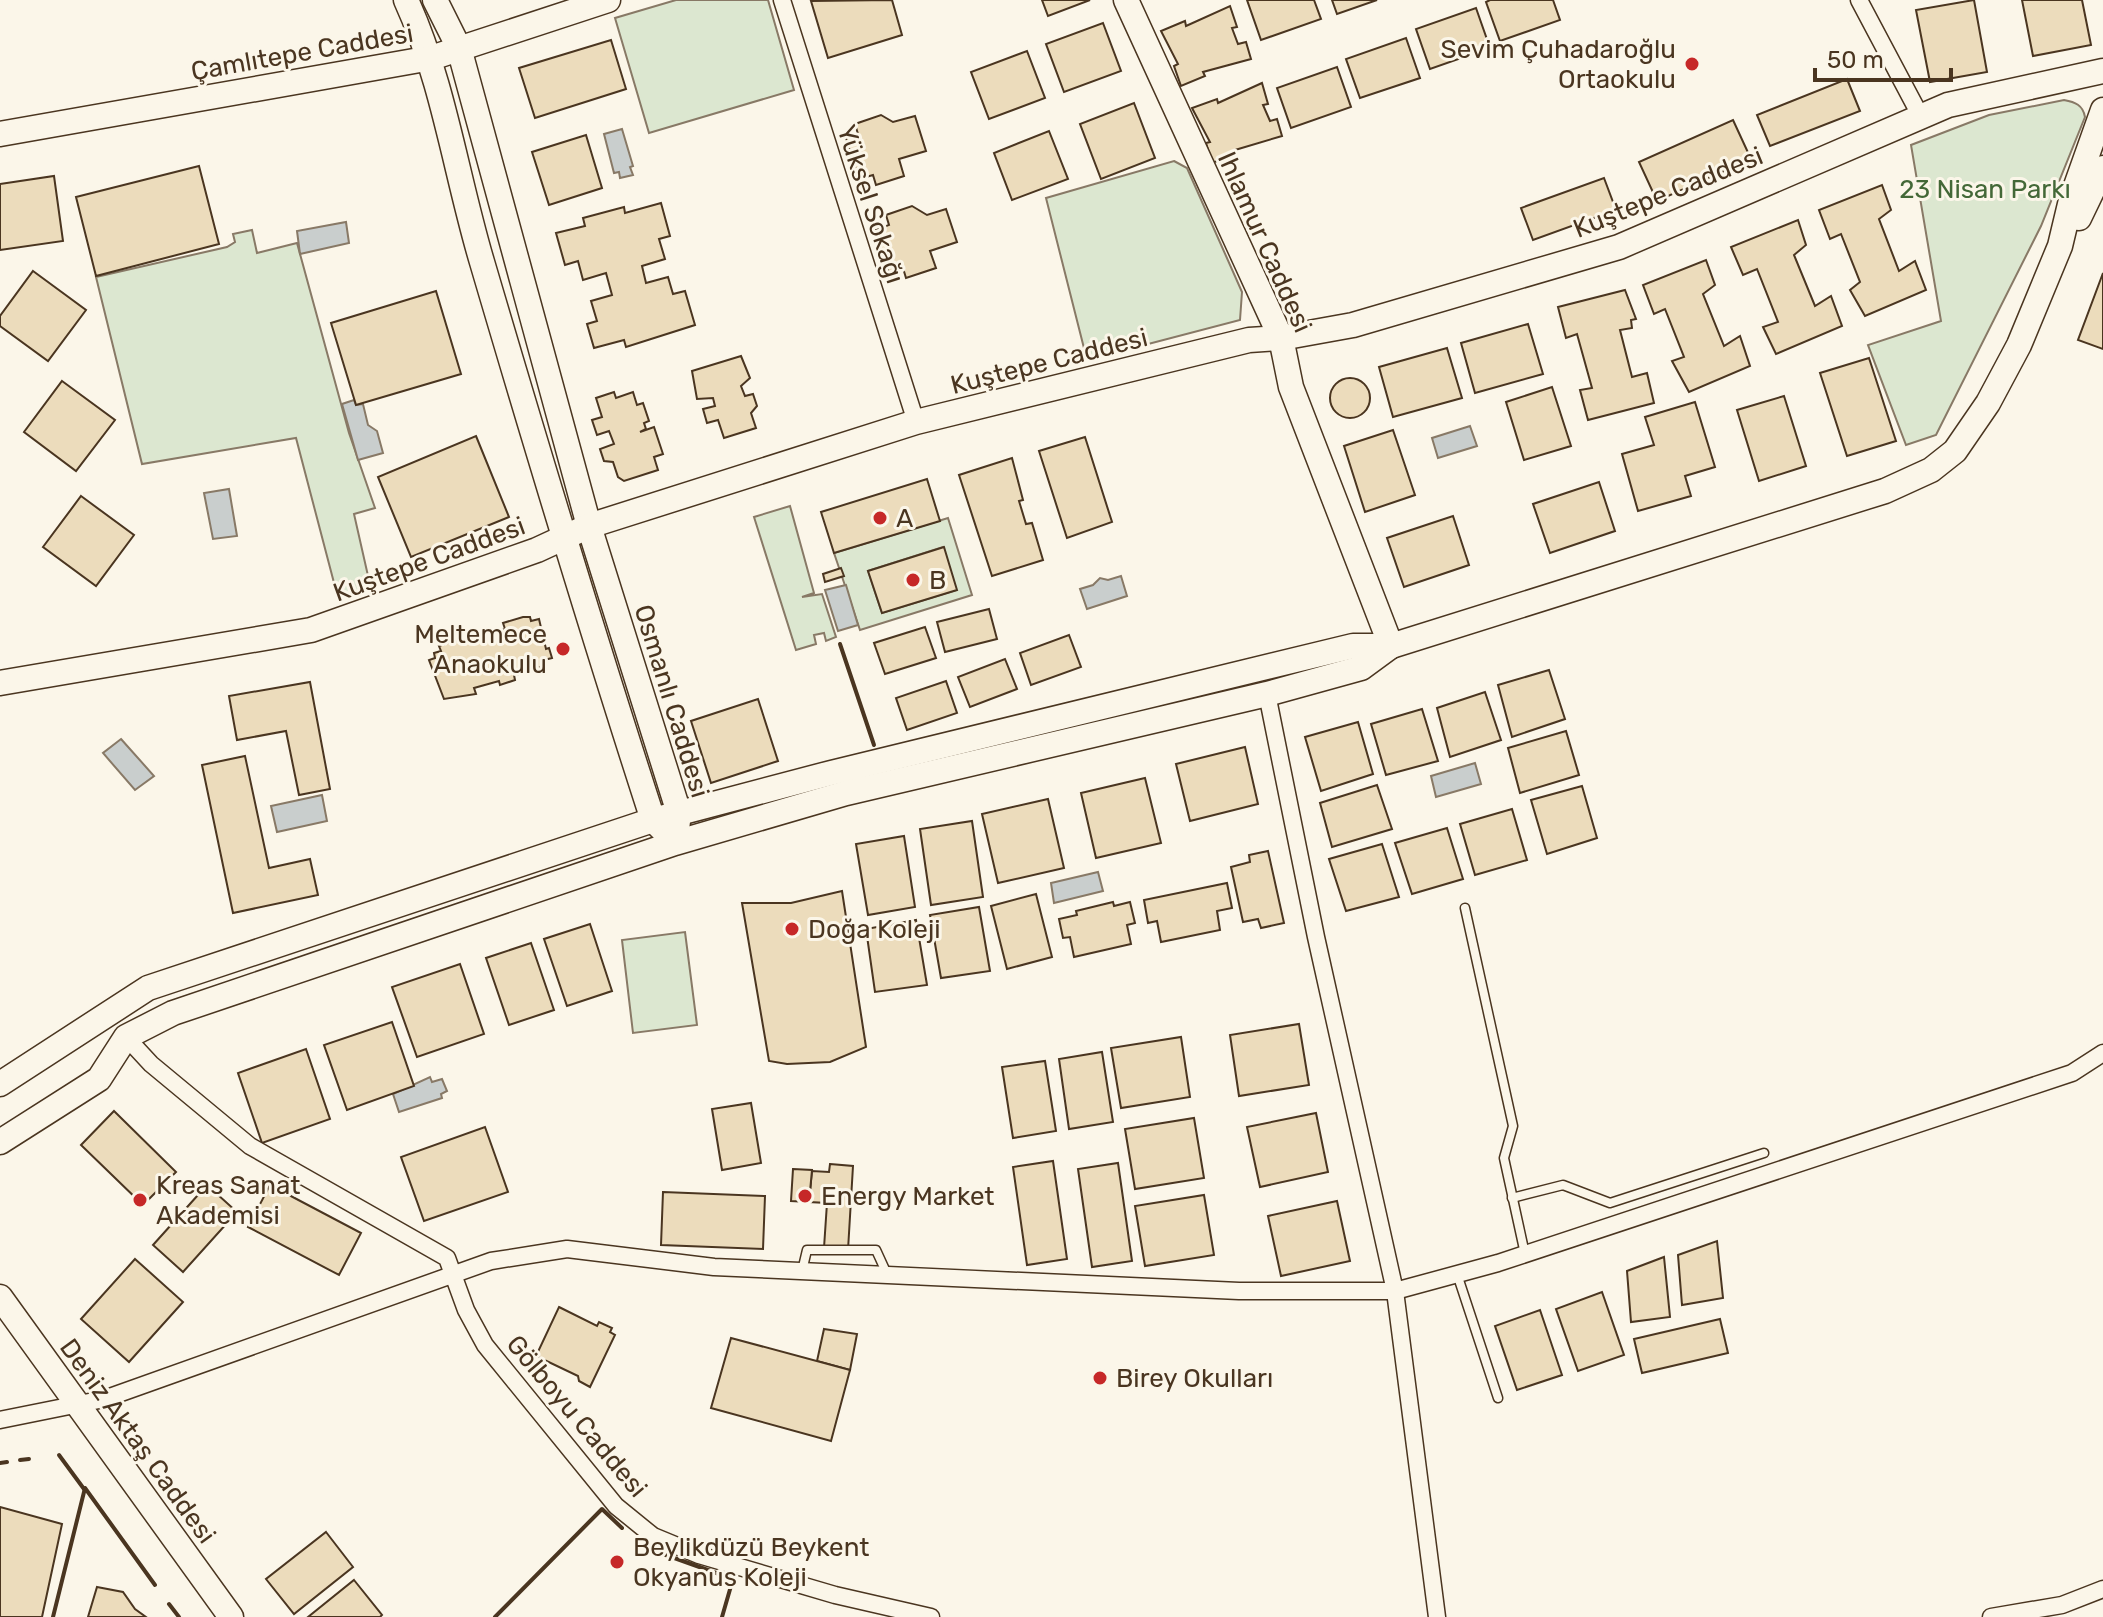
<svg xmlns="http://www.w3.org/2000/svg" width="2103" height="1617" font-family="Rubik,sans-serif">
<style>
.green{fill:#dce7d0;stroke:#887966;stroke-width:2;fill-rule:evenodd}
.water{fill:#c9cecd;stroke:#887966;stroke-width:2}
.building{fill:#ecdcbc;stroke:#4a3520;stroke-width:2}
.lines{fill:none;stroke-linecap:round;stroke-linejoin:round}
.lane-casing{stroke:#4a3520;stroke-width:11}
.street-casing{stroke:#4a3520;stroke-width:19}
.secondary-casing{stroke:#4a3520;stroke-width:27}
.lane{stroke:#fbf6e9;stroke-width:8}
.street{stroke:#fbf6e9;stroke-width:16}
.secondary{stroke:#fbf6e9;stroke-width:24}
.wall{stroke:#4a3520;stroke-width:4}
.poi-dot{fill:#c62828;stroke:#fbf6e9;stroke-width:3}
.labels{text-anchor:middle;stroke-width:6;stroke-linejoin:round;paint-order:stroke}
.poi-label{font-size:26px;fill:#4a3520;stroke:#fbf6e9;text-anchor:start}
.street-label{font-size:26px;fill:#4a3520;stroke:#fbf6e9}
.park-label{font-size:26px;fill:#436837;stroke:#fbf6e9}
</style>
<rect width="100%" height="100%" fill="#fbf6e9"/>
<g class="green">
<polygon points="676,0 768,0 794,90 649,133 615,18"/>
<path d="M2064 100C2075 102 2083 105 2085 117L2041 226 1936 435 1906 445 1868 345 1941 321 1911 145 1989 115Z"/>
<polygon points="1174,161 1187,168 1242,292 1240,320 1087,360 1046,198"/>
<polygon points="252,230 257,253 297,243 349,433 375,508 354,514 371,589 338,598 296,438 142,464 96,277 227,247 235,242 233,234"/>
<polygon points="790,506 814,593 802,597 822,594 836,637 826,641 824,633 814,635 816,644 796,650 754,517"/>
<path d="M948 518 972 595 860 630 834 553ZM943 547 956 590 882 613 868 571Z"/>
<polygon points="685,932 697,1025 633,1033 622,940"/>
</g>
<g class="water">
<polygon points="622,129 633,166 630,167 633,175 620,178 619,172 614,173 604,134"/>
<polygon points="346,222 349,243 300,254 297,231"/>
<polygon points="354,400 356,405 363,404 368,425 377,431 383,453 358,460 342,404"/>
<polygon points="1470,426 1477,446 1438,458 1432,438"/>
<polygon points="229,489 237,536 213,539 204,493"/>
<polygon points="1121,576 1127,596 1087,609 1080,589 1093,585 1100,578 1108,580"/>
<polygon points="846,585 858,625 838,631 825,590"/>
<polygon points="121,739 154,776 135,790 103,753"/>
<polygon points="1475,763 1481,784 1436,797 1431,776"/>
<polygon points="322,795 327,821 277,832 271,806"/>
<polygon points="1098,872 1103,891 1054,903 1051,883"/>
<polygon points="430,1077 432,1082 442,1079 447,1091 441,1094 442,1098 399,1112 393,1094"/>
</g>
<g class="building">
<polygon points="892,0 902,35 828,58 811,1"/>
<polygon points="1042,0 1090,0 1048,16"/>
<polygon points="1247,0 1314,0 1321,19 1261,40"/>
<polygon points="1332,0 1377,0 1337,14"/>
<polygon points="1490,0 1553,0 1560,20 1500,41 1486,2"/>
<polygon points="1974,0 1987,72 1930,82 1916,10"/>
<polygon points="2022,0 2082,0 2091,45 2033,56"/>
<polygon points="1230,6 1237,27 1232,28 1238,44 1246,42 1251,59 1203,72 1205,76 1181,86 1174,66 1178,64 1161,31 1185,21 1186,26"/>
<polygon points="1476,8 1490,48 1430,69 1416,29"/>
<polygon points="1103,23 1121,71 1064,92 1046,44"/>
<polygon points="1406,38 1420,78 1360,98 1346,59"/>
<polygon points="611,40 626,89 535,118 519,68"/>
<polygon points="1027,51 1045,98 989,119 971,72"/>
<polygon points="1337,67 1351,107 1291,128 1277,88"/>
<polygon points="1847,79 1860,111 1770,146 1757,115"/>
<polygon points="1262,83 1268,104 1263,105 1270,121 1277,119 1282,136 1235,150 1236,154 1212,163 1206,143 1210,142 1192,108 1217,99 1218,103"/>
<polygon points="1134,103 1155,158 1101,179 1080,124"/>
<polygon points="881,115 893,122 915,116 926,151 899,159 904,176 876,185 873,175 859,179 846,138 858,134 855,124"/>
<polygon points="1733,120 1751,159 1657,201 1639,162"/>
<polygon points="1049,131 1068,179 1012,200 994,153"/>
<polygon points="586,135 602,188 549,205 532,152"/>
<polygon points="199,166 219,244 96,276 76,197"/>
<polygon points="54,176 63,241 0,250 0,184"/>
<polygon points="1604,178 1616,210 1533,240 1521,208"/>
<polygon points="1882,185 1891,210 1879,219 1899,271 1915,261 1926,290 1865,316 1850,290 1860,282 1841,234 1830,239 1819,210"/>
<polygon points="661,203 670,236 659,239 665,259 642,266 646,283 668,277 673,294 685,291 695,325 626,347 624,340 594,348 587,324 597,321 591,301 612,295 606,273 583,280 578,261 565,265 556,233 585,226 583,218 624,207 625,213"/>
<polygon points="912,206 927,215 946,209 957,242 930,251 936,268 906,278 903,268 889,273 876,230 889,225 886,215"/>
<polygon points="1798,220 1806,245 1794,255 1815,306 1831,296 1842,326 1776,354 1763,327 1778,322 1757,269 1743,275 1731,247"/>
<polygon points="1706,260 1715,285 1703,294 1724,346 1740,336 1750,366 1689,392 1672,361 1684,357 1665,309 1654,314 1643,285"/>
<polygon points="33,271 86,310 48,361 0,326 0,316"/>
<polygon points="2103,273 2103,349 2078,340"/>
<polygon points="1625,290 1636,319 1631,320 1632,328 1620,330 1632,377 1647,373 1654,403 1588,420 1580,390 1592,388 1577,334 1566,338 1558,307"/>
<polygon points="436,291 461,374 356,405 331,323"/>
<polygon points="1528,324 1543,374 1475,393 1461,343"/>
<polygon points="1447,348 1462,398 1393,417 1379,367"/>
<polygon points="741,356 750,378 741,386 745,396 753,394 757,406 751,413 756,428 724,438 718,420 707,423 703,409 715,406 713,398 697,399 692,371"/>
<polygon points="1869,358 1896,441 1847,456 1820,373"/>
<circle cx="1350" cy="398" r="20"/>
<polygon points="62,381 115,420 76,471 24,432"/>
<polygon points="1552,387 1571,446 1524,460 1506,402"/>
<polygon points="614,392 616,398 633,392 637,405 643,403 649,421 644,423 646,429 640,432 654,427 663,454 654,457 658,470 624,481 618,477 613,462 604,461 600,449 614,444 609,431 597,435 592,420 602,417 596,398"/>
<polygon points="1784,396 1806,466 1759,481 1737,410"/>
<polygon points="1695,402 1715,467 1685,476 1691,496 1638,511 1622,454 1654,445 1645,417"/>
<polygon points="1393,430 1415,495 1365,512 1344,446"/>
<polygon points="476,436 509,517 411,557 378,477"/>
<polygon points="1085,437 1112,522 1067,538 1039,451"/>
<polygon points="1012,458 1023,500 1019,501 1026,524 1032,523 1043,560 992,576 959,475"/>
<polygon points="927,479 940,521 834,553 821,512"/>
<polygon points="1599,482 1615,531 1550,553 1533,504"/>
<polygon points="81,496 134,535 96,586 43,547"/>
<polygon points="1453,516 1469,565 1404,587 1387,538"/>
<polygon points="944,547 957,590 882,613 868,571"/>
<polygon points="841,568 844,576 825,582 823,574"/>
<polygon points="989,609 997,639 945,652 937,622"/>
<polygon points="523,617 530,617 531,621 539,619 546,649 549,648 552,658 544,660 546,665 540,667 541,670 514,675 515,680 500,685 499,681 474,688 476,694 444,699 429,660 435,658 434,653 441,651 439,646 460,639 462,643 496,628 497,631 505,629 503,623"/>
<polygon points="925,627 936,658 885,674 874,643"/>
<polygon points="1069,635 1081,667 1031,685 1020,653"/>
<polygon points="1005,659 1017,689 970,707 958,677"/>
<polygon points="1549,670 1565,719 1512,737 1498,685"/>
<polygon points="946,681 957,713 907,730 896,698"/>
<polygon points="310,682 330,789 299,795 286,731 237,740 229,696"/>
<polygon points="1485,692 1501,740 1450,757 1437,708"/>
<polygon points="758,699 778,761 711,783 691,721"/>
<polygon points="1422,709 1438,761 1386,775 1371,724"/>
<polygon points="1358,722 1373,774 1321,791 1305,737"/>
<polygon points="1566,731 1579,775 1520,793 1508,748"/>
<polygon points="1245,747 1258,804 1190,821 1176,764"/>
<polygon points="245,756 269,868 310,859 318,895 233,913 202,765"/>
<polygon points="1145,778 1161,843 1096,858 1081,793"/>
<polygon points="1377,785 1392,829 1332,847 1320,803"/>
<polygon points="1582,786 1597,838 1547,854 1531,800"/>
<polygon points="1048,799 1064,868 998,883 982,814"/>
<polygon points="1512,809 1527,860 1475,875 1460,824"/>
<polygon points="972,821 983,897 931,905 920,829"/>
<polygon points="1447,828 1463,879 1412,894 1395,843"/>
<polygon points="904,836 915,907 868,915 856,844"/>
<polygon points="1382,844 1399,897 1346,911 1329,859"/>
<polygon points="1268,851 1284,923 1261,928 1258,919 1243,922 1231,867 1250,862 1249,855"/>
<polygon points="1227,883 1232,908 1217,911 1220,930 1161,942 1157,921 1148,923 1144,900"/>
<polygon points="842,891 866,1047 830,1062 787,1064 769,1061 742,903 791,903"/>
<polygon points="1036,894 1052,957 1007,969 991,906"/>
<polygon points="1113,902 1114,906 1130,902 1135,923 1127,925 1131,944 1074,957 1070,937 1063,938 1059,919 1077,915 1076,911"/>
<polygon points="979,907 990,971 941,978 930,915"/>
<polygon points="916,920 927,985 875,992 866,929"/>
<polygon points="590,924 612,991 567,1006 544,939"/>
<polygon points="531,943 554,1010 509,1025 486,958"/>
<polygon points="460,964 484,1034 417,1057 392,987"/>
<polygon points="392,1022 414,1086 347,1110 324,1045"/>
<polygon points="1299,1024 1309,1085 1239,1096 1230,1035"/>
<polygon points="1181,1037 1190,1097 1121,1108 1111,1048"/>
<polygon points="306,1049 330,1119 262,1143 238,1073"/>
<polygon points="1102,1052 1113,1122 1069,1129 1059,1059"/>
<polygon points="1045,1061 1056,1131 1013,1138 1002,1067"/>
<polygon points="751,1103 761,1163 722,1170 712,1109"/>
<polygon points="114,1111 176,1172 143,1205 81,1145"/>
<polygon points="1316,1113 1328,1172 1260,1187 1247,1127"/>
<polygon points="1194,1118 1204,1178 1135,1189 1125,1129"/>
<polygon points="485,1127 508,1192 424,1221 401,1157"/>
<polygon points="1053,1161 1067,1259 1027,1265 1013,1167"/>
<polygon points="1118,1163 1132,1261 1092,1267 1078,1169"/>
<polygon points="830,1164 853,1166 848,1250 824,1248 827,1203 809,1202 812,1171 829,1172"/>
<polygon points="793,1169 812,1170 809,1202 791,1201"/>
<polygon points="207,1185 237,1212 183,1272 153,1245"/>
<polygon points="270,1185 361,1233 339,1275 248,1227"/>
<polygon points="663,1192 765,1196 763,1249 661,1245"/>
<polygon points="1204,1195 1214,1255 1145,1266 1135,1206"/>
<polygon points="1337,1201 1350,1261 1281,1276 1268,1216"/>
<polygon points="1717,1241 1723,1298 1682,1305 1678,1255"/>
<polygon points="1664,1257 1670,1317 1631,1322 1627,1271"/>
<polygon points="135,1259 183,1302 129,1362 81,1319"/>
<polygon points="1602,1292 1624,1355 1578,1371 1556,1309"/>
<polygon points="559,1307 597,1326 599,1322 612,1328 610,1332 615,1335 590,1387 579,1381 578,1376 536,1356"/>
<polygon points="1540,1310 1562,1375 1517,1390 1495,1326"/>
<polygon points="1720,1319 1728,1353 1642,1373 1634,1339"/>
<polygon points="824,1329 857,1334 850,1370 817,1361"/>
<polygon points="731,1338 850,1370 831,1441 711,1408"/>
<polygon points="0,1507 62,1524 42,1617 0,1617"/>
<polygon points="326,1532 353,1567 294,1614 266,1579"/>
<polygon points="354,1580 382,1615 380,1617 308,1617"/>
<polygon points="97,1587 123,1592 135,1609 146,1617 88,1617"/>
</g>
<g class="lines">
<defs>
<g id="lane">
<polyline points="1465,908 1513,1126 1504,1158 1525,1254"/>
<polyline points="1512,1198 1563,1185 1610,1203 1764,1153"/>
<polyline points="802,1271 807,1250 876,1250 887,1274"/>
<polyline points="1457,1274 1498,1398"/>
</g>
<g id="street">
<polyline points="782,0 916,422"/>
<polyline points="1859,0 1921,117"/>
<polyline points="1267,694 1316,937 1395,1291 1437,1617"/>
<polyline points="126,1037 151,1064 250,1146 447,1258 466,1310 485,1345 616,1506 653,1536 699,1555 835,1595 931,1617"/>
<polyline points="0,1420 104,1399 491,1261 567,1249 714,1267 1239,1291 1395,1291 1498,1263 2072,1073 2103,1053"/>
<polyline points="1991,1617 2062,1605 2103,1589"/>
</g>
<g id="secondary">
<path d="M406 0C444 83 456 175 482 262 537 449 593 635 653 820L663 830"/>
<polyline points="435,0 459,48 589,526 679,813 677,829"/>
<polyline points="1126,0 1281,338 1291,387 1391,646"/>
<polyline points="0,134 431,58 608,0"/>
<polyline points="2079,218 2103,168"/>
<polyline points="0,683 311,630 537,550 589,526 916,422 1249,340 1281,338 1353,325 1619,247 1948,105 2103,71"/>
<polyline points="0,1084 148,988 653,820 831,773 1353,646 1391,646 1885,491 1931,470 1955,451 1988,403 2019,345 2060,246 2071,200 2103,110"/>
<polyline points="0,1142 99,1079 126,1037 173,1013 675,843 846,793 1267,694 1361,668 1391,646"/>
<polyline points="0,1297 231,1617"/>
</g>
</defs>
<use href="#lane" class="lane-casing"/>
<use href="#street" class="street-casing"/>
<use href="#secondary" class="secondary-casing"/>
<use href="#lane" class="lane"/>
<use href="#street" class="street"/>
<use href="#secondary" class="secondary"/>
<g class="wall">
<polyline points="840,644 874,745"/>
<polyline points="59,1455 84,1489"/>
<polyline points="20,1460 29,1459"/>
<polyline points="0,1463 7,1462"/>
<polyline points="638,1545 733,1579 722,1617"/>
<polyline points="169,1604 179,1617"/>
<polyline points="53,1617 85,1488 155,1585"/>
<polyline points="495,1617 602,1509 622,1528"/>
</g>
</g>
<g class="poi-dot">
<circle cx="1692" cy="64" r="8"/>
<circle cx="880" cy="518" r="8"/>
<circle cx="913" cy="580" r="8"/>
<circle cx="563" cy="649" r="8"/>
<circle cx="792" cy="929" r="8"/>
<circle cx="805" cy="1196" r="8"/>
<circle cx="140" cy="1200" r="8"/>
<circle cx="1100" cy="1378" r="8"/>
<circle cx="617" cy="1562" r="8"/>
</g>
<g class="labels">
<g class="poi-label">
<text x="1676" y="58" text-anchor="end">Sevim Çuhadaroğlu<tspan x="1676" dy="30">Ortaokulu</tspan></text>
<text x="896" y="527">A</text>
<text x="929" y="589">B</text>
<text x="547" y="643" text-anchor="end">Meltemece<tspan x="547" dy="30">Anaokulu</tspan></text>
<text x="808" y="938">Doğa Koleji</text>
<text x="156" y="1194">Kreas Sanat<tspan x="156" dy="30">Akademisi</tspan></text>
<text x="821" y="1205">Energy Market</text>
<text x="1116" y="1387">Birey Okulları</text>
<text x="633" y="1556">Beylikdüzü Beykent<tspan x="633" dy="30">Okyanus Koleji</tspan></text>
</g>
<g class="street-label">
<text transform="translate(302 52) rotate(-10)" y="9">Çamlıtepe Caddesi</text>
<text transform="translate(1668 192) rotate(-22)" y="9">Kuştepe Caddesi</text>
<text transform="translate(871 204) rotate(72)" y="9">Yüksel Sokağı</text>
<text transform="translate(1265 242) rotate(66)" y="9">Ihlamur Caddesi</text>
<text transform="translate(1049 361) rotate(-14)" y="9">Kuştepe Caddesi</text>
<text transform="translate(429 559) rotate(-20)" y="9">Kuştepe Caddesi</text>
<text transform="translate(672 701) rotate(73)" y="9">Osmanlı Caddesi</text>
<text transform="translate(577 1416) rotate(50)" y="9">Gölboyu Caddesi</text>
<text transform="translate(138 1441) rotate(54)" y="9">Deniz Aktaş Caddesi</text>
</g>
<g class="park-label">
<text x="1985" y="198">23 Nisan Parkı</text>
</g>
</g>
<path d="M1815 68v12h136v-12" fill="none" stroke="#4a3520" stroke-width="4"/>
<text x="1827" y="68" font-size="24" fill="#4a3520" stroke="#fbf6e9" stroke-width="6" paint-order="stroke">50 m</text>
</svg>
